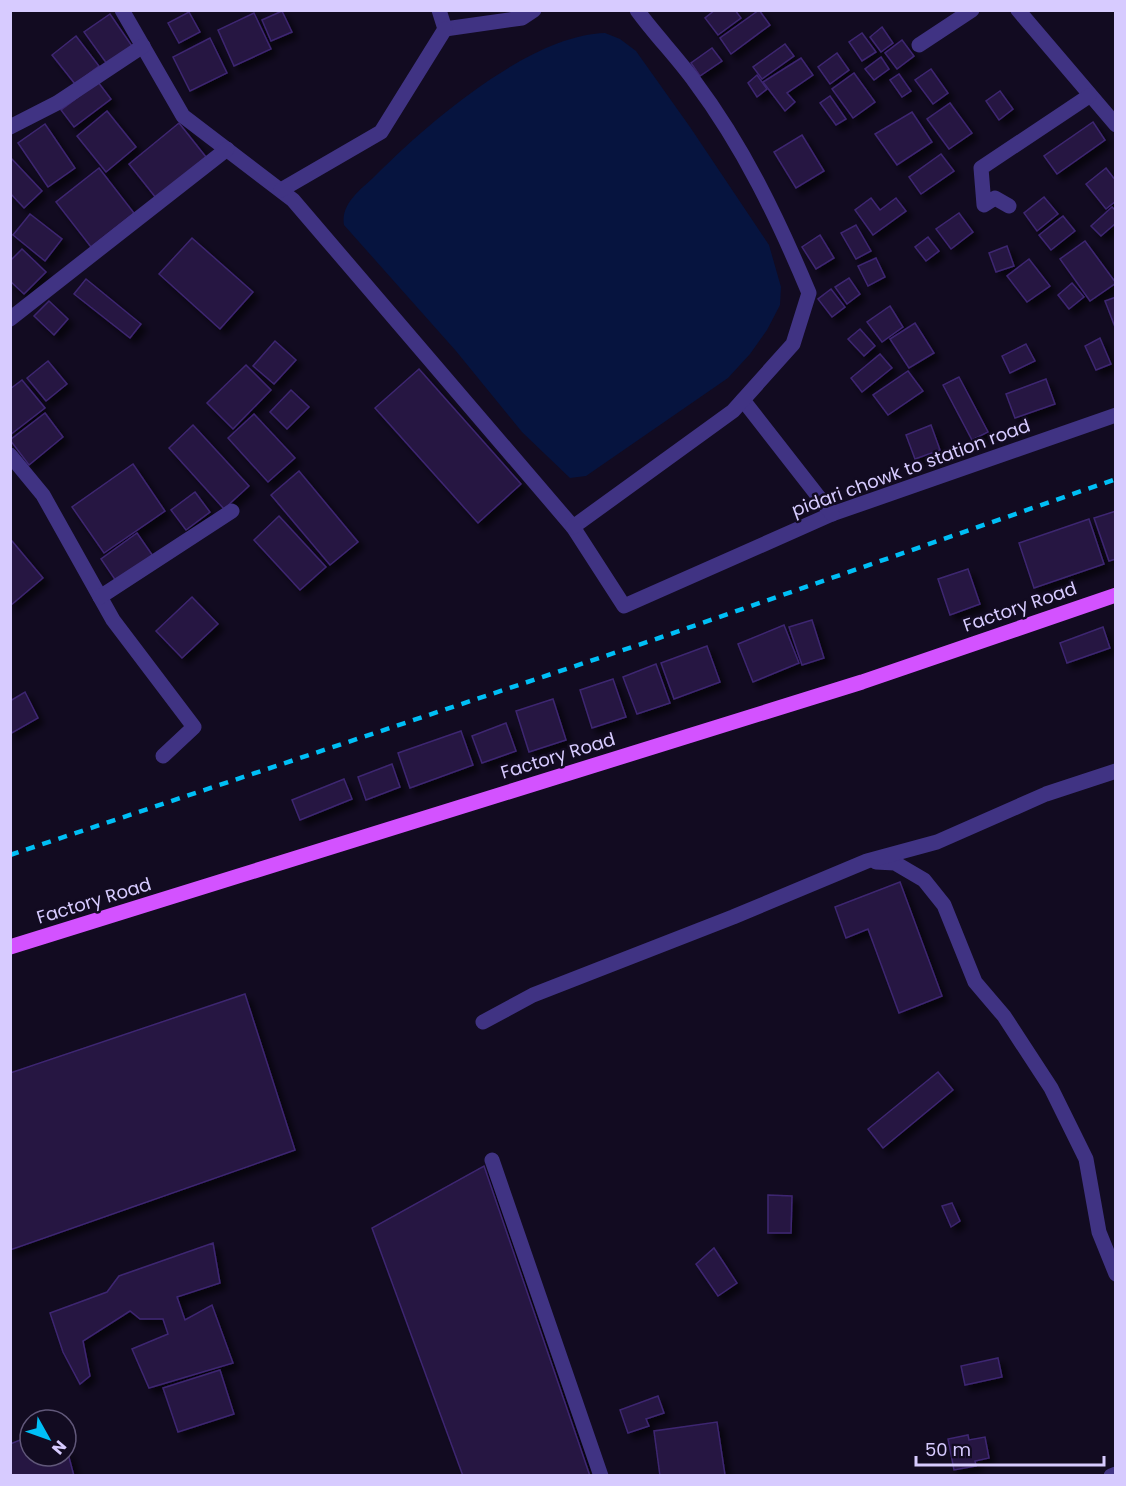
<svg xmlns="http://www.w3.org/2000/svg" width="1126" height="1486" font-family="Poppins,sans-serif">
<style>
.water{fill:#06143f}
.building{fill:#251643;stroke:#3e2671;stroke-width:1.5;filter:url(#shadow)}
.lines{fill:none;stroke-linecap:round;stroke-linejoin:round}
.minor{stroke:#403383;stroke-width:15}
.major{stroke:#d352ff;stroke-width:15}
.rail{stroke:#00bff6;stroke-width:4.5;stroke-dasharray:9 8;stroke-linecap:butt}
.labels{text-anchor:middle;stroke-width:5;stroke-linejoin:round;paint-order:stroke}
.street-label{font-size:18px;fill:#d7cbff;stroke:#120b21}
</style>
<defs>
<filter id="shadow"><feDropShadow dx="5.5" dy="5.5" stdDeviation="3" flood-color="#0009"/></filter>
</defs>
<rect width="100%" height="100%" fill="#120b21"/>
<path class="water" d="M605 33 620 39 636 51 690 127 769 245 781 287 780 305 767 330 750 354 728 378 586 476 570 478 522 432 456 351 344 225C340 203 363 188 377 174 429 122 530 35 605 33Z"/>
<g class="building">
<polygon points="715,10 735,10 741,18 718,35 705,18"/>
<polygon points="759,10 770,25 731,54 720,38"/>
<polygon points="282,11 292,32 271,41 262,20"/>
<polygon points="189,12 200,32 179,43 168,23"/>
<polygon points="254,13 271,49 234,66 218,30"/>
<polygon points="110,14 132,46 107,64 84,32"/>
<polygon points="882,27 893,43 881,52 870,37"/>
<polygon points="862,33 876,52 862,61 849,42"/>
<polygon points="76,36 99,66 75,84 52,55"/>
<polygon points="210,38 227,73 190,91 173,57"/>
<polygon points="902,40 914,56 897,69 885,53"/>
<polygon points="785,44 794,56 762,79 753,67"/>
<polygon points="712,48 722,61 700,76 691,63"/>
<polygon points="837,53 849,70 830,84 818,67"/>
<polygon points="881,57 889,69 874,80 865,69"/>
<polygon points="801,58 813,75 787,93 795,102 785,111 763,82"/>
<polygon points="931,69 948,93 933,104 915,80"/>
<polygon points="854,73 875,102 853,118 832,89"/>
<polygon points="899,74 911,91 902,97 890,80"/>
<polygon points="757,75 767,89 757,97 748,83"/>
<polygon points="98,82 111,99 74,127 61,110"/>
<polygon points="1000,91 1013,109 999,120 986,101"/>
<polygon points="830,96 846,119 836,125 820,103"/>
<polygon points="950,103 972,133 949,149 927,119"/>
<polygon points="107,111 136,147 106,172 77,136"/>
<polygon points="912,112 932,142 897,165 875,134"/>
<polygon points="1093,122 1105,140 1057,174 1044,156"/>
<polygon points="179,123 206,157 156,198 129,164"/>
<polygon points="45,124 75,168 48,187 18,143"/>
<polygon points="802,135 824,171 796,188 774,152"/>
<polygon points="941,154 954,171 921,194 909,177"/>
<polygon points="10,157 42,191 24,208 10,193"/>
<polygon points="99,168 134,213 91,247 56,202"/>
<polygon points="1106,168 1116,181 1116,201 1106,209 1086,184"/>
<polygon points="1044,197 1058,214 1037,231 1024,213"/>
<polygon points="871,198 880,210 896,198 906,211 873,235 855,210"/>
<polygon points="1112,207 1116,211 1116,223 1101,236 1091,226"/>
<polygon points="959,213 973,232 951,249 936,229"/>
<polygon points="30,214 62,239 45,261 13,235"/>
<polygon points="1063,216 1075,231 1051,250 1039,235"/>
<polygon points="856,225 871,251 856,259 841,233"/>
<polygon points="820,235 834,258 816,269 802,247"/>
<polygon points="928,237 939,251 926,261 915,247"/>
<polygon points="192,238 253,292 220,329 159,274"/>
<polygon points="1085,241 1116,283 1090,301 1060,259"/>
<polygon points="1007,246 1014,266 996,272 989,253"/>
<polygon points="22,249 46,272 24,294 10,281 10,261"/>
<polygon points="876,258 885,277 868,286 858,266"/>
<polygon points="1029,259 1050,286 1027,302 1007,276"/>
<polygon points="849,278 860,294 847,304 835,287"/>
<polygon points="86,279 141,324 130,338 74,294"/>
<polygon points="1072,283 1084,297 1069,309 1058,295"/>
<polygon points="831,289 845,307 832,317 818,299"/>
<polygon points="1116,297 1116,327 1115,327 1105,301"/>
<polygon points="49,301 68,319 54,335 34,316"/>
<polygon points="890,306 903,327 882,342 867,322"/>
<polygon points="915,323 934,353 909,368 890,339"/>
<polygon points="860,329 875,346 864,356 848,339"/>
<polygon points="1100,338 1111,364 1096,370 1085,346"/>
<polygon points="275,341 296,360 274,384 253,366"/>
<polygon points="1026,344 1035,361 1010,373 1002,356"/>
<polygon points="880,354 892,368 862,392 851,378"/>
<polygon points="48,361 67,384 46,401 27,378"/>
<polygon points="246,365 271,390 233,429 207,403"/>
<polygon points="419,369 521,484 478,523 375,408"/>
<polygon points="908,371 923,391 888,415 873,395"/>
<polygon points="959,377 988,432 972,440 943,385"/>
<polygon points="1046,379 1055,404 1015,418 1006,394"/>
<polygon points="22,380 45,408 10,435 10,389"/>
<polygon points="291,390 309,407 287,429 270,412"/>
<polygon points="45,413 63,437 29,465 10,440"/>
<polygon points="254,414 295,458 268,482 228,438"/>
<polygon points="193,425 249,486 224,509 169,448"/>
<polygon points="931,425 940,450 915,459 906,435"/>
<polygon points="133,464 165,511 104,553 72,507"/>
<polygon points="299,471 358,542 330,565 271,495"/>
<polygon points="195,492 210,512 186,530 171,510"/>
<polygon points="1116,511 1116,559 1109,561 1094,518"/>
<polygon points="279,516 326,567 300,590 254,540"/>
<polygon points="1089,519 1104,564 1034,588 1019,543"/>
<polygon points="137,533 153,556 116,581 101,559"/>
<polygon points="12,541 43,578 10,606 10,542"/>
<polygon points="968,569 980,604 950,615 938,579"/>
<polygon points="192,597 218,624 182,658 156,631"/>
<polygon points="812,620 824,658 802,665 789,627"/>
<polygon points="784,625 799,663 753,682 738,644"/>
<polygon points="1103,627 1110,648 1067,663 1060,643"/>
<polygon points="707,646 720,682 674,699 661,663"/>
<polygon points="656,664 670,703 637,714 623,677"/>
<polygon points="613,679 626,717 592,728 580,690"/>
<polygon points="25,692 38,718 10,734 10,701"/>
<polygon points="553,699 566,740 529,752 516,711"/>
<polygon points="506,723 516,751 482,763 472,736"/>
<polygon points="461,731 473,765 410,788 398,753"/>
<polygon points="392,764 400,787 366,800 358,777"/>
<polygon points="344,779 352,799 300,820 292,800"/>
<polygon points="900,882 942,996 899,1013 868,929 846,938 835,907"/>
<polygon points="245,994 295,1150 10,1250 10,1073"/>
<polygon points="938,1072 953,1090 883,1148 868,1129"/>
<polygon points="484,1166 590,1476 463,1476 372,1228"/>
<polygon points="768,1195 792,1196 791,1233 768,1233"/>
<polygon points="952,1203 960,1221 951,1227 942,1206"/>
<polygon points="213,1243 220,1283 177,1297 185,1320 212,1305 233,1363 149,1388 132,1349 168,1334 163,1319 140,1319 130,1311 83,1341 90,1376 80,1384 63,1352 50,1313 107,1292 119,1276"/>
<polygon points="714,1248 737,1283 718,1296 696,1264"/>
<polygon points="998,1358 1002,1377 965,1385 961,1366"/>
<polygon points="220,1370 234,1414 178,1432 163,1388"/>
<polygon points="658,1396 664,1413 646,1419 649,1426 628,1433 620,1410"/>
<polygon points="717,1422 725,1475 660,1476 654,1431"/>
<polygon points="968,1435 969,1440 985,1437 989,1458 975,1461 976,1466 954,1470 948,1439"/>
<polygon points="30,1436 30,1456 66,1456 66,1446 74,1476 10,1476 10,1444"/>
</g>
<g class="lines">
<g class="minor">
<polyline points="122,10 183,116 293,200 573,527 624,606 832,514 1116,415"/>
<polyline points="439,10 445,29 522,18 534,10"/>
<polyline points="1018,10 1116,125"/>
<polyline points="919,45 972,10"/>
<polyline points="10,127 57,103 143,46"/>
<polyline points="281,190 381,132 445,29"/>
<polyline points="1009,206 995,198 984,205 981,168 1089,96"/>
<polyline points="10,319 227,149"/>
<polyline points="743,400 832,514"/>
<polyline points="10,455 43,495 113,620 194,727 163,756"/>
<path d="M573 527 733 411 793 344 809 293C778 219 743 146 695 82 677 57 655 35 637 10"/>
<polyline points="100,597 232,511"/>
<polyline points="876,862 895,863 924,880 944,905 975,982 1004,1016 1051,1088 1086,1159 1099,1232 1116,1274"/>
<polyline points="483,1022 533,995 733,917 867,861 937,842 1046,794 1116,771"/>
<polyline points="492,1160 601,1476"/>
<polyline points="1111,1476 1116,1474"/>
</g>
<polyline class="major" points="10,947 862,682 1116,595"/>
<polyline class="rail" points="10,855 659,638 1116,479"/>
</g>
<g class="labels">
<g class="street-label">
<text transform="translate(911 468) rotate(-20)" y="6">pidari chowk to station road</text>
<text transform="translate(1020 607) rotate(-19)" y="6">Factory Road</text>
<text transform="translate(558 756) rotate(-17)" y="6">Factory Road</text>
<text transform="translate(94 901) rotate(-17)" y="6">Factory Road</text>
</g>
</g>
<rect width="1126" height="1486" fill="none" stroke="#d7cbff" stroke-width="24"/>
<g transform="translate(48 1438) rotate(130)"><circle r="28" fill="#120b21" stroke="#61587a" stroke-width="1.5"/>
<path d="M0-4.5L10 22L0 15L-10 22Z" fill="#00bff6"/>
<text y="-9" font-size="16" font-weight="bold" text-anchor="middle" fill="#d7cbff">N</text>
</g>
<path d="M916 1456v9h188v-9" fill="none" stroke="#d7cbff" stroke-width="3"/>
<text x="925" y="1456" font-size="18" fill="#d7cbff" stroke="#120b21" stroke-width="4.5" paint-order="stroke">50 m</text>
</svg>
